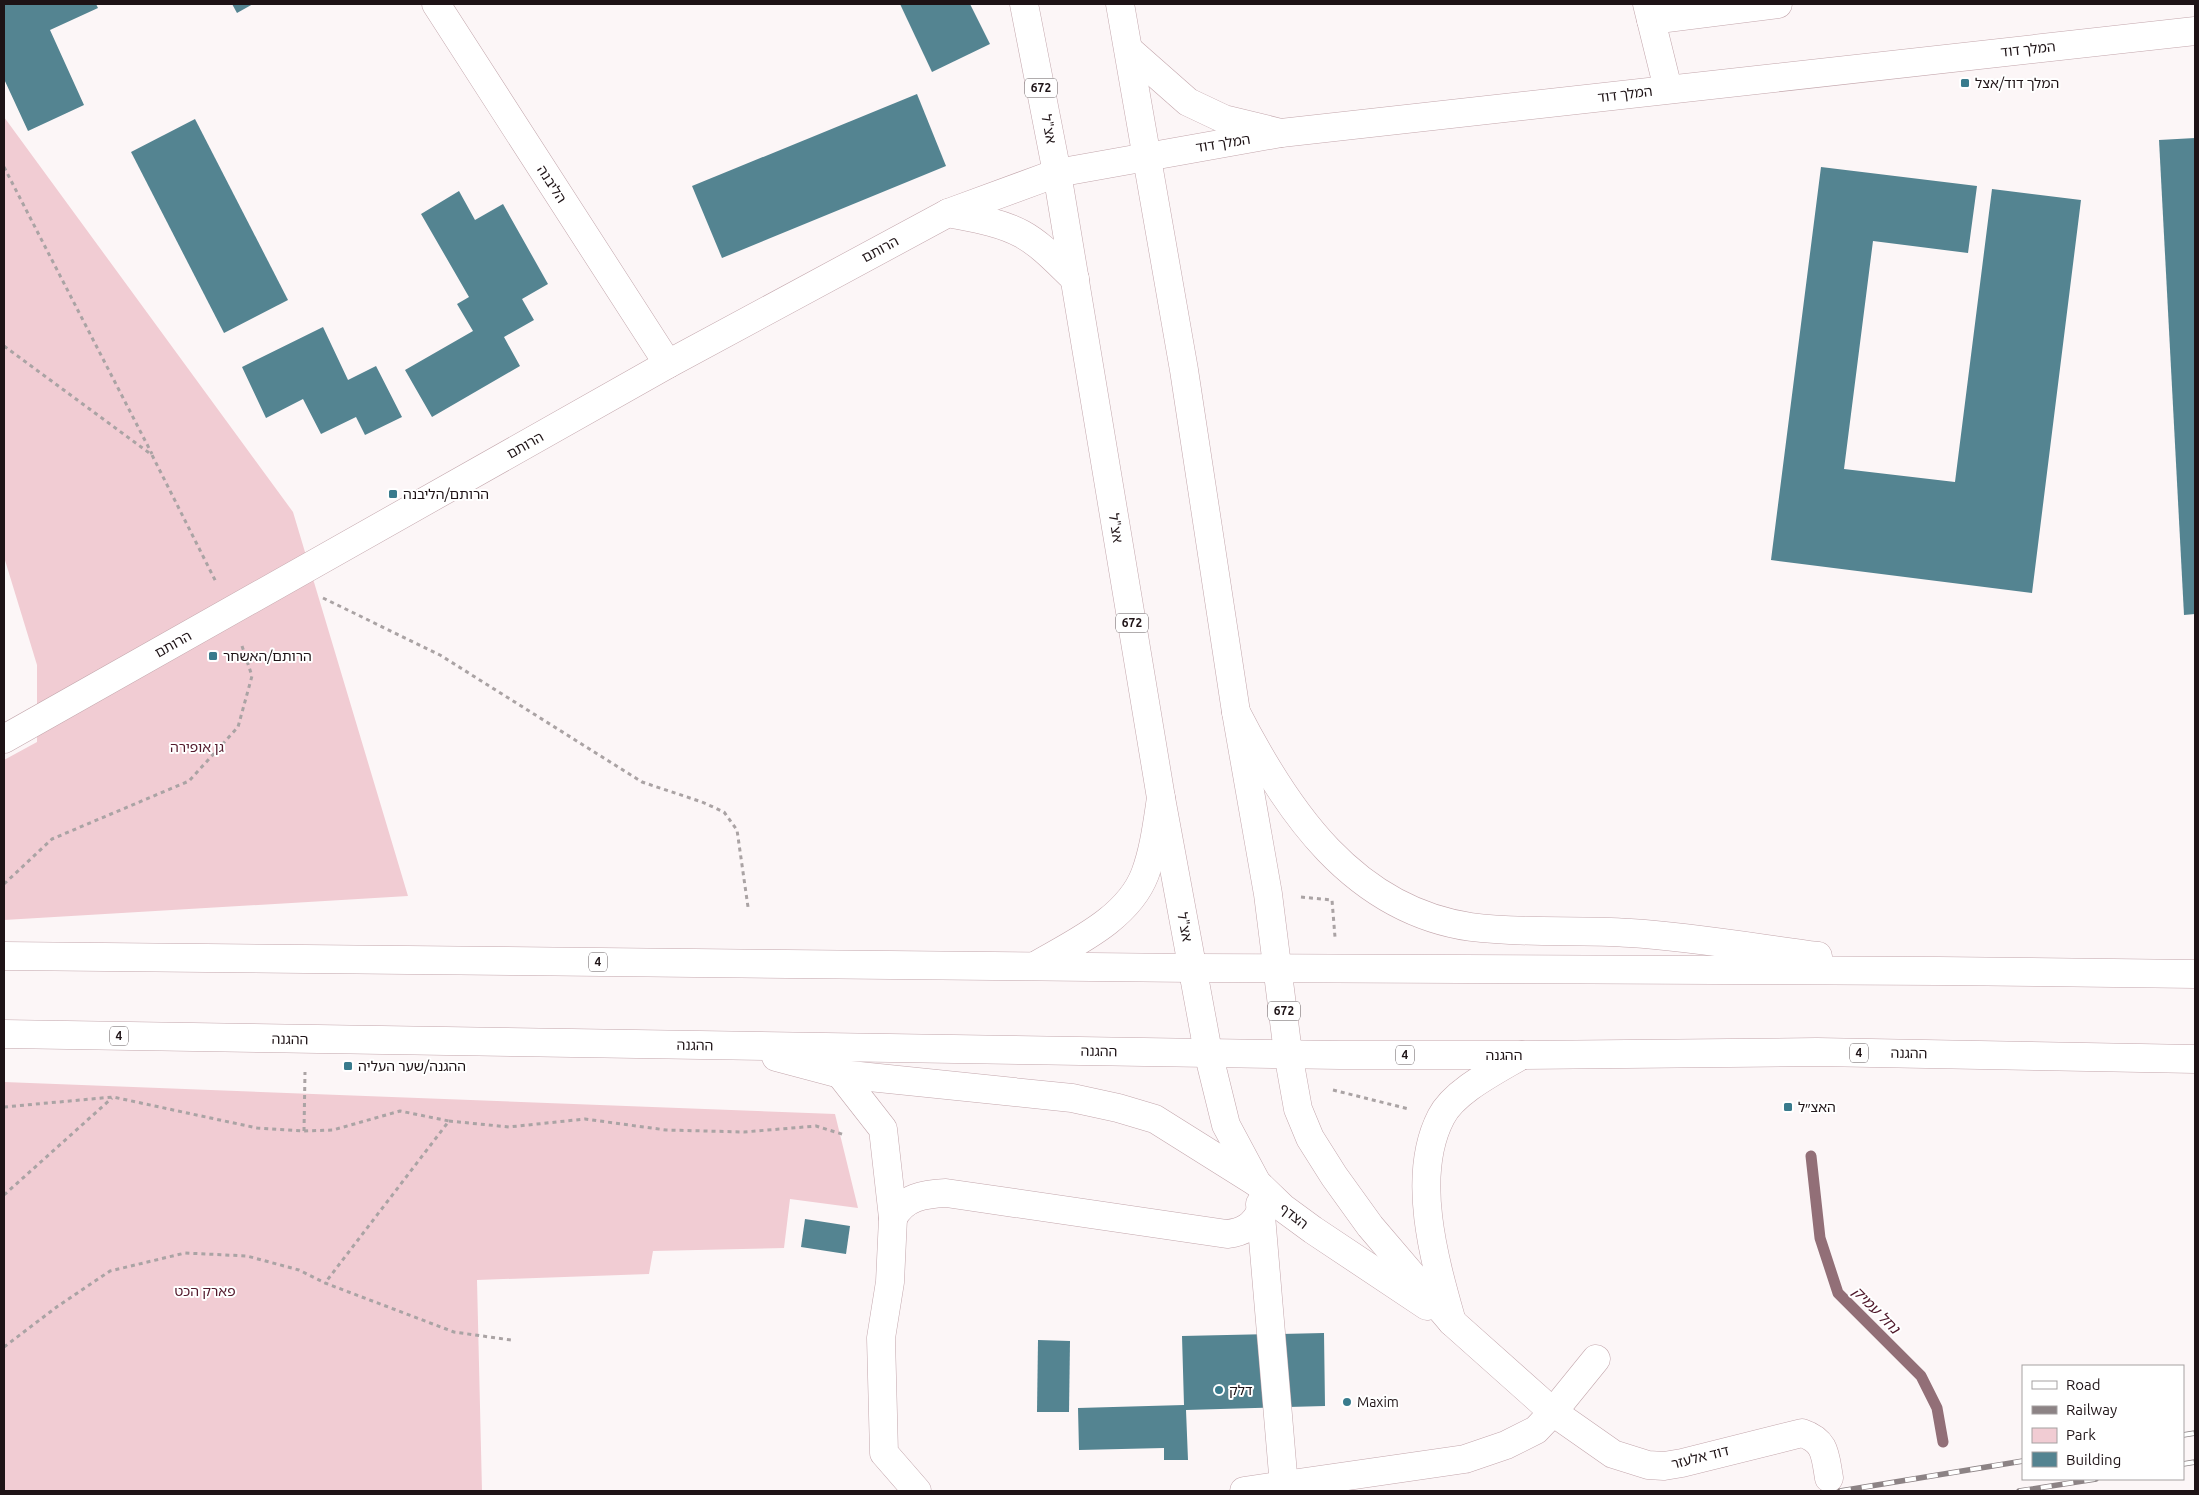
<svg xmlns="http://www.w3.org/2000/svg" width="2199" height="1495" font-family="Ubuntu,'Noto Sans Hebrew',sans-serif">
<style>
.green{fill:#f1ccd3}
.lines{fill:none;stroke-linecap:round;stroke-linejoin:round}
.stream{stroke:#926f77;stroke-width:11}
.building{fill:#548491}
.minor-casing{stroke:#c3a6ac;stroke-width:29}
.major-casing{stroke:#c3a6ac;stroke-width:29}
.highway-casing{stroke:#c3a6ac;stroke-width:29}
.path{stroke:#aaa3a4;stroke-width:3;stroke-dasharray:4 4;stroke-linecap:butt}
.minor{stroke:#fff;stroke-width:28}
.major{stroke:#fff;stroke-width:28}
.highway{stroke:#fff;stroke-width:28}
.rail-casing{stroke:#8c8385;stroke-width:5.5}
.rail{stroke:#fff;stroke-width:4;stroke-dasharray:11;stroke-linecap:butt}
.poi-dot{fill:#397b8d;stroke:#fff;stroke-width:2}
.labels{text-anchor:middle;stroke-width:4;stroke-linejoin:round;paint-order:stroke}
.shield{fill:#fff;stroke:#625a5c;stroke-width:1}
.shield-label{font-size:12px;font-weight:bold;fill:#1e1316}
.street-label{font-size:14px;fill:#1e1316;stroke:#fff}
.poi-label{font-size:14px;fill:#1e1316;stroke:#fff;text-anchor:start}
.park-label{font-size:14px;fill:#531a2c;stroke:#fff}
.water-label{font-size:15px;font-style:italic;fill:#4e1628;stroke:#fff}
</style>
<rect width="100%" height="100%" fill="#fcf6f7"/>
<g class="green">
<polygon points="4,117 293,512 408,896 4,920 4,760 37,742 37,665 4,557"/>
<polygon points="4,1082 835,1114 858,1208 790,1199 784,1248 653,1251 649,1274 477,1280 482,1491 4,1491"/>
</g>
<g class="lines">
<polyline class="stream" points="1811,1156 1820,1238 1838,1293 1921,1376 1937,1408 1943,1442"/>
</g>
<g class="building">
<polygon points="4,4 96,4 98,8 50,30 84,105 28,131 4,79"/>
<polygon points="232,4 253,4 237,13"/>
<polygon points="900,4 970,4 990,44 932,72"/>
<polygon points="917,94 946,166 722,258 692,186"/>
<polygon points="195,119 288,300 224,333 131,152"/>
<polygon points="2195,138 2195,614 2184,615 2159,140"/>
<polygon points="1821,167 1977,186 1968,253 1873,241 1844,469 1955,482 1992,189 2081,200 2032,593 1771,560"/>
<polygon points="459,191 475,220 503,204 548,284 522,299 534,320 504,337 520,366 432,417 405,370 473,331 457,304 469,297 421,214"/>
<polygon points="323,327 348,380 376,366 402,417 365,435 356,417 321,434 303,399 266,418 242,367"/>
<polygon points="805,1219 850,1226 846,1254 801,1247"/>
<polygon points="1324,1333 1325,1406 1186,1410 1188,1460 1164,1460 1164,1448 1079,1450 1078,1408 1184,1405 1182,1336"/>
<polygon points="1038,1340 1070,1341 1069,1412 1037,1412"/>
</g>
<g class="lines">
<defs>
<g id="minor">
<polyline points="436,4 668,364"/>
<polyline points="1647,4 1668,89"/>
<polyline points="1651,20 1778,4"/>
<polyline points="4,739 668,364 948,213 1057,173 1281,133 2195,31"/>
<polyline points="1208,1052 1226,1125 1257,1183 1283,1208 1313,1230 1427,1306"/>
<path d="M1288 1053 1298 1109 1310 1138 1334 1176 1370 1226 1452 1322 1553 1412 1613 1454 1648 1465 1664 1466 1682 1463 1802 1433C1826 1441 1825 1455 1829 1478"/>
<polyline points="840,1074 883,1129 893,1218 890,1282 881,1338 884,1453 917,1491"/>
<polyline points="1260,1204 1284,1486"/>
<path d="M893 1218C904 1197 924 1194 946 1193L1227 1234C1244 1232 1253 1226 1261 1211"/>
<polyline points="1244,1491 1465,1459 1506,1445 1536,1430 1553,1412 1596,1359"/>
</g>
<g id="major">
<polyline points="1024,4 1057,173 1161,798 1208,1052"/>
<polyline points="1120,4 1184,370 1236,712 1268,894 1288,1053"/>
<polyline points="1129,50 1188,102 1224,119 1281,133"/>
<path d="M948 213C973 218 1000 222 1022 234 1042 245 1058 263 1075 279"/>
</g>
<g id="highway">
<path d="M1236 712C1286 810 1353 910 1471 927 1524 934 1578 929 1630 933 1693 937 1756 948 1818 956"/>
<polyline points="4,956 1192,968 1939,971 2195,974"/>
<path d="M1035 966C1074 943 1128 919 1145 874 1154 850 1157 824 1161 798"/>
<polyline points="4,1034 1340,1055 1522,1055 1817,1052 2195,1059"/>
<polyline points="776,1057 840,1074 1072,1098 1118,1108 1155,1119 1257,1183"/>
<path d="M1452 1322C1435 1262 1410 1177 1441 1117 1454 1091 1497 1070 1522 1055"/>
</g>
</defs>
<use href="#minor" class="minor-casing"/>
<use href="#major" class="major-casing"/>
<use href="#highway" class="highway-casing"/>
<g class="path">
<polyline points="4,167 152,454"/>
<polyline points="4,346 152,455 216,582"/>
<polyline points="323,598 440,655 642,782 702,802 724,812 737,830 748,907"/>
<polyline points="4,884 52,839 189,781 238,727 252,676 241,643"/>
<polyline points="1301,897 1332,900 1335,937"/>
<polyline points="1333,1090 1409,1109"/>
<polyline points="4,1107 113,1097 257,1128 304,1131 333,1130 400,1111 449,1121 325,1283"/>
<polyline points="449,1121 509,1127 585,1119 666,1130 744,1132 816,1126 845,1135"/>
<polyline points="304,1131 305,1072"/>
<polyline points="4,1195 112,1098"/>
<polyline points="4,1347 58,1306 110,1271 185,1253 247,1256 299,1270 325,1283 454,1332 511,1340"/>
</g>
<use href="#minor" class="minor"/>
<use href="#major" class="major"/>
<use href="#highway" class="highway"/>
<defs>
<g id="rail">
<polyline points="2183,1435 2195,1433"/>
<polyline points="2183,1464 2195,1462"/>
<polyline points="1840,1491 2023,1461"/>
<polyline points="2019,1491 2096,1479"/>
</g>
</defs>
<use href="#rail" class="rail-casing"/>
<use href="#rail" class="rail"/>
</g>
<g class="poi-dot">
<rect x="1960" y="78" width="10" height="10" rx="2.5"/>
<rect x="388" y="489" width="10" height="10" rx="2.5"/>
<rect x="208" y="651" width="10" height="10" rx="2.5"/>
<rect x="343" y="1061" width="10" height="10" rx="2.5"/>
<rect x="1783" y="1102" width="10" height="10" rx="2.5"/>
<circle cx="1219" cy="1390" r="5"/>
<circle cx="1347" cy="1402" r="5"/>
</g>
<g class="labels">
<g class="shield">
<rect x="1025" y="78.5" width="32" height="19" rx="4"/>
<rect x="1116" y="613.5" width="32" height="19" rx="4"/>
<rect x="589" y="952.5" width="18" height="19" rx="4"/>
<rect x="1268" y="1001.5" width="32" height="19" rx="4"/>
<rect x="110" y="1026.5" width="18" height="19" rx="4"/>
<rect x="1850" y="1043.5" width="18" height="19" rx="4"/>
<rect x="1396" y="1045.5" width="18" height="19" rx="4"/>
</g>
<g class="shield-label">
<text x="1041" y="92">672</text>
<text x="1132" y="627">672</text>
<text x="598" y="966">4</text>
<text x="1284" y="1015">672</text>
<text x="119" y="1040">4</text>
<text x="1859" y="1057">4</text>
<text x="1405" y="1059">4</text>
</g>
<g class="street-label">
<text transform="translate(2028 49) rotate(-6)" y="5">המלך דוד</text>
<text transform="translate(1625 94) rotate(-7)" y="5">המלך דוד</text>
<text transform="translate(1049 129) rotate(79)" y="5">אצ"ל</text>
<text transform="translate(1223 143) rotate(-9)" y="5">המלך דוד</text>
<text transform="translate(552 184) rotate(57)" y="5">הליבנה</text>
<text transform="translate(880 249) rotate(-28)" y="5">הרותם</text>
<text transform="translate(525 445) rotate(-29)" y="5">הרותם</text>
<text transform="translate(1116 528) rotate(81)" y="5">אצ"ל</text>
<text transform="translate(173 644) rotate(-29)" y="5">הרותם</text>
<text transform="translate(1185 927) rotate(79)" y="5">אצ"ל</text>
<text transform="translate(290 1039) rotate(1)" y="5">ההגנה</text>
<text transform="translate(695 1045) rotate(1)" y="5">ההגנה</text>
<text transform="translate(1099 1051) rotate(1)" y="5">ההגנה</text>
<text transform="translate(1909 1053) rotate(1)" y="5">ההגנה</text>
<text x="1504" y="1060">ההגנה</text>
<text transform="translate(1294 1216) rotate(38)" y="5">הצדף</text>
<text transform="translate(1700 1457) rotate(-14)" y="5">דוד אלעזר</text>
</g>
<g class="poi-label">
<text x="1975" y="88">המלך דוד/אצל</text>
<text x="403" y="499">הרותם/הליבנה</text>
<text x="223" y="661">הרותם/האשחר</text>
<text x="358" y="1071">ההגנה/שער העליה</text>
<text x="1798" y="1112">האצ״ל</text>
<text x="1229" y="1395">דלק</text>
<text x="1357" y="1407">Maxim</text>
</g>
<g class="park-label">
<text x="197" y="752">גן אופירה</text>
<text x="205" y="1296">פארק הכט</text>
</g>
<g class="water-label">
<text transform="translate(1876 1310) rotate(45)" y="5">נחל עמיק</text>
</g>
</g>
<rect width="2199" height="1495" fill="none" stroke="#1e1316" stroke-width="10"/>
<rect x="2022" y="1365" width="162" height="115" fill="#ffffff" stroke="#a5a1a2"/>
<rect x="2032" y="1381" width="25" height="8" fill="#ffffff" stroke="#a5a1a2"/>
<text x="2066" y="1390" font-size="15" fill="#1e1316">Road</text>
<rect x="2032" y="1406" width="25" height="8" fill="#8c8385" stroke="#a5a1a2"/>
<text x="2066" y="1415" font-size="15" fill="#1e1316">Railway</text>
<rect x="2032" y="1428" width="25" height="15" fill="#f1ccd3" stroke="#a5a1a2"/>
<text x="2066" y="1440" font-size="15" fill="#1e1316">Park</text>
<rect x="2032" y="1452" width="25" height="15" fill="#548491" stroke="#a5a1a2"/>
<text x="2066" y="1465" font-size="15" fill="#1e1316">Building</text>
</svg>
